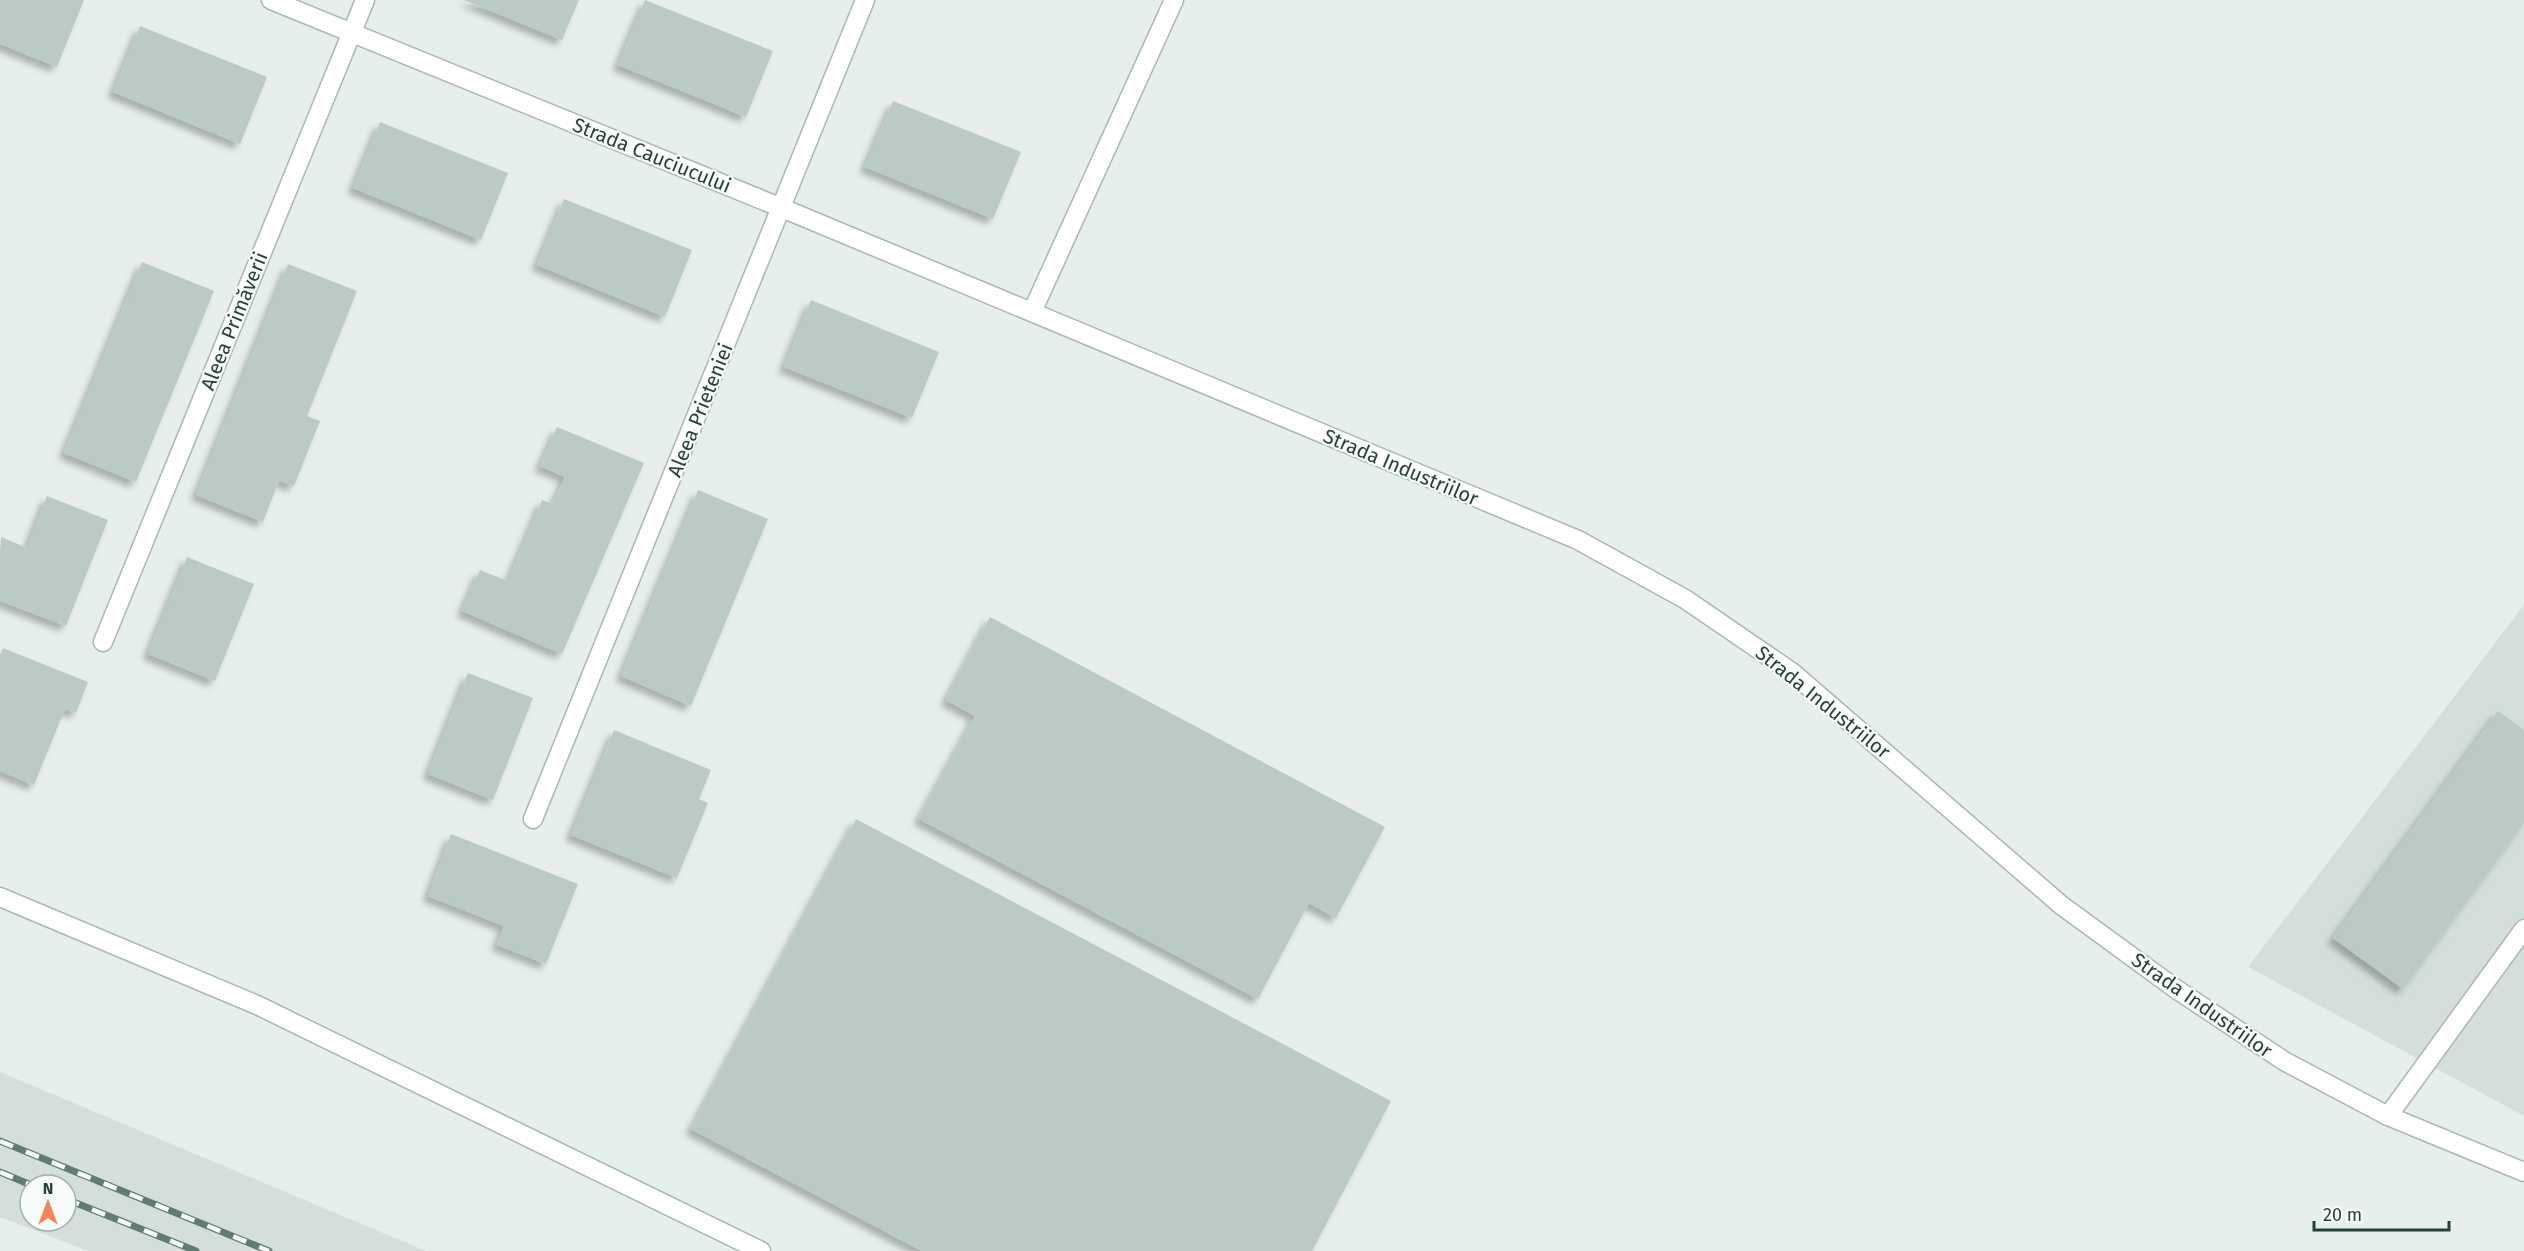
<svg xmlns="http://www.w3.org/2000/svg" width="2524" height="1251" font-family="'Fira Sans',sans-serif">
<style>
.built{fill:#d4dfda;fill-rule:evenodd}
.building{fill:#bbcac4;filter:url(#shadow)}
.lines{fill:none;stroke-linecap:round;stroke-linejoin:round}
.lane-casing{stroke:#a8b8b2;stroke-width:21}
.street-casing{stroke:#a8b8b2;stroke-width:21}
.secondary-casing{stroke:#a4bbb3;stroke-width:21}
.lane{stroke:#fff;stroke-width:18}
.street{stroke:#fff;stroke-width:18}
.secondary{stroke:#fff;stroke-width:18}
.rail-casing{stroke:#5f7d75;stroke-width:7}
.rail{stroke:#f7fbf9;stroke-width:4.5;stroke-dasharray:14;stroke-linecap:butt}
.labels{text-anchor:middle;stroke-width:4.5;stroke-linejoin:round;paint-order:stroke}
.street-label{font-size:20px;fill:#24423a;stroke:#f7fbf9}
</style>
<defs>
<filter id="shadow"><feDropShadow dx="-5.5" dy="5.5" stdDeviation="3" flood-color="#0004"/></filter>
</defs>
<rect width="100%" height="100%" fill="#e6efeb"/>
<g class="built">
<polygon points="2524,605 2524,1116 2248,967"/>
<path d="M0 1072 426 1251H88L0 1217ZM30 1185H66V1221H30Z"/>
</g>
<g class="building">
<polygon points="0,0 84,0 57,67 0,44"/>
<polygon points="464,0 579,0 562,40"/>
<polygon points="645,0 773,51 746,117 618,65"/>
<polygon points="140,26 267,77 240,144 113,92"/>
<polygon points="893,101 1021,152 993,219 865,167"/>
<polygon points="380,122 508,173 481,240 353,188"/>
<polygon points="564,199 692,250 665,317 537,265"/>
<polygon points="142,262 214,291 136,482 64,453"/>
<polygon points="288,264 357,291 307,416 320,421 294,486 279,481 263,522 196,495"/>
<polygon points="811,300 939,352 912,418 784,367"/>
<polygon points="557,427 644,463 562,654 462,611 480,570 508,581 542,500 553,504 565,477 540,466"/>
<polygon points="698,490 768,519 691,706 621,676"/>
<polygon points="47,496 108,520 66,626 0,601 1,537 27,548"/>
<polygon points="187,557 254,584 215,681 148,654"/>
<polygon points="990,617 1385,827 1336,918 1309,903 1258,999 919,819 975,716 946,700"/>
<polygon points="3,648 88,682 76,713 65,709 34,785 0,771 0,655"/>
<polygon points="468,673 533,698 493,800 428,774"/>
<polygon points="2498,711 2524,730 2524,823 2403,989 2333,938"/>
<polygon points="614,730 711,770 699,799 708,803 677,878 571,835"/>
<polygon points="856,819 1391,1101 1312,1251 922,1251 691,1129"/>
<polygon points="451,834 578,884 546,964 497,945 504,926 428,896"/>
</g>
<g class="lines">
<defs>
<g id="lane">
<polyline points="1032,312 1174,0"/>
<polyline points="2388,1116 2524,929"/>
</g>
<g id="street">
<polyline points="271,0 782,208 1578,540 1685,599 1793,673 2061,905 2176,989 2284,1061 2388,1116 2524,1172"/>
<polyline points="103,642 365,0"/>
<polyline points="533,819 865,0"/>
</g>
<polyline id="secondary" points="0,897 257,1005 761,1251"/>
</defs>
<use href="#lane" class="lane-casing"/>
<use href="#street" class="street-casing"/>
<use href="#secondary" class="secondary-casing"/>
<use href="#lane" class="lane"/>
<use href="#street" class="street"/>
<use href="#secondary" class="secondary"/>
<defs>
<g id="rail">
<polyline points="0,1141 269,1251"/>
<polyline points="0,1172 31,1185"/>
<polyline points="66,1199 196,1251"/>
</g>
</defs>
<use href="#rail" class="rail-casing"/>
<use href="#rail" class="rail"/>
</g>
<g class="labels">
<g class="street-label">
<text transform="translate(652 155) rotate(22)" y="7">Strada Cauciucului</text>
<text transform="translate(234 321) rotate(-68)" y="7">Aleea Primăverii</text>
<text transform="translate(700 410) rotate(-68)" y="7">Aleea Prieteniei</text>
<text transform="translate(1401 467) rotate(23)" y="7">Strada Industriilor</text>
<text transform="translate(1823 702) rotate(39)" y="7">Strada Industriilor</text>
<text transform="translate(2202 1005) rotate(35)" y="7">Strada Industriilor</text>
</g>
</g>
<g transform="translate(48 1203)"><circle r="28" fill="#f7fbf9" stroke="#a3b1ad" stroke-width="1.5"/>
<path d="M0-4.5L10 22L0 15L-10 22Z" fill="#f4845f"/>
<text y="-9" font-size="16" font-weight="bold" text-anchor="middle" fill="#24423a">N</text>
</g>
<path d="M2314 1221v9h135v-9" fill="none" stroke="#24423a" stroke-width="3"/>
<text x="2323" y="1221" font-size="18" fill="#24423a" stroke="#f7fbf9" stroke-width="4.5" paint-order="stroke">20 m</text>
</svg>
